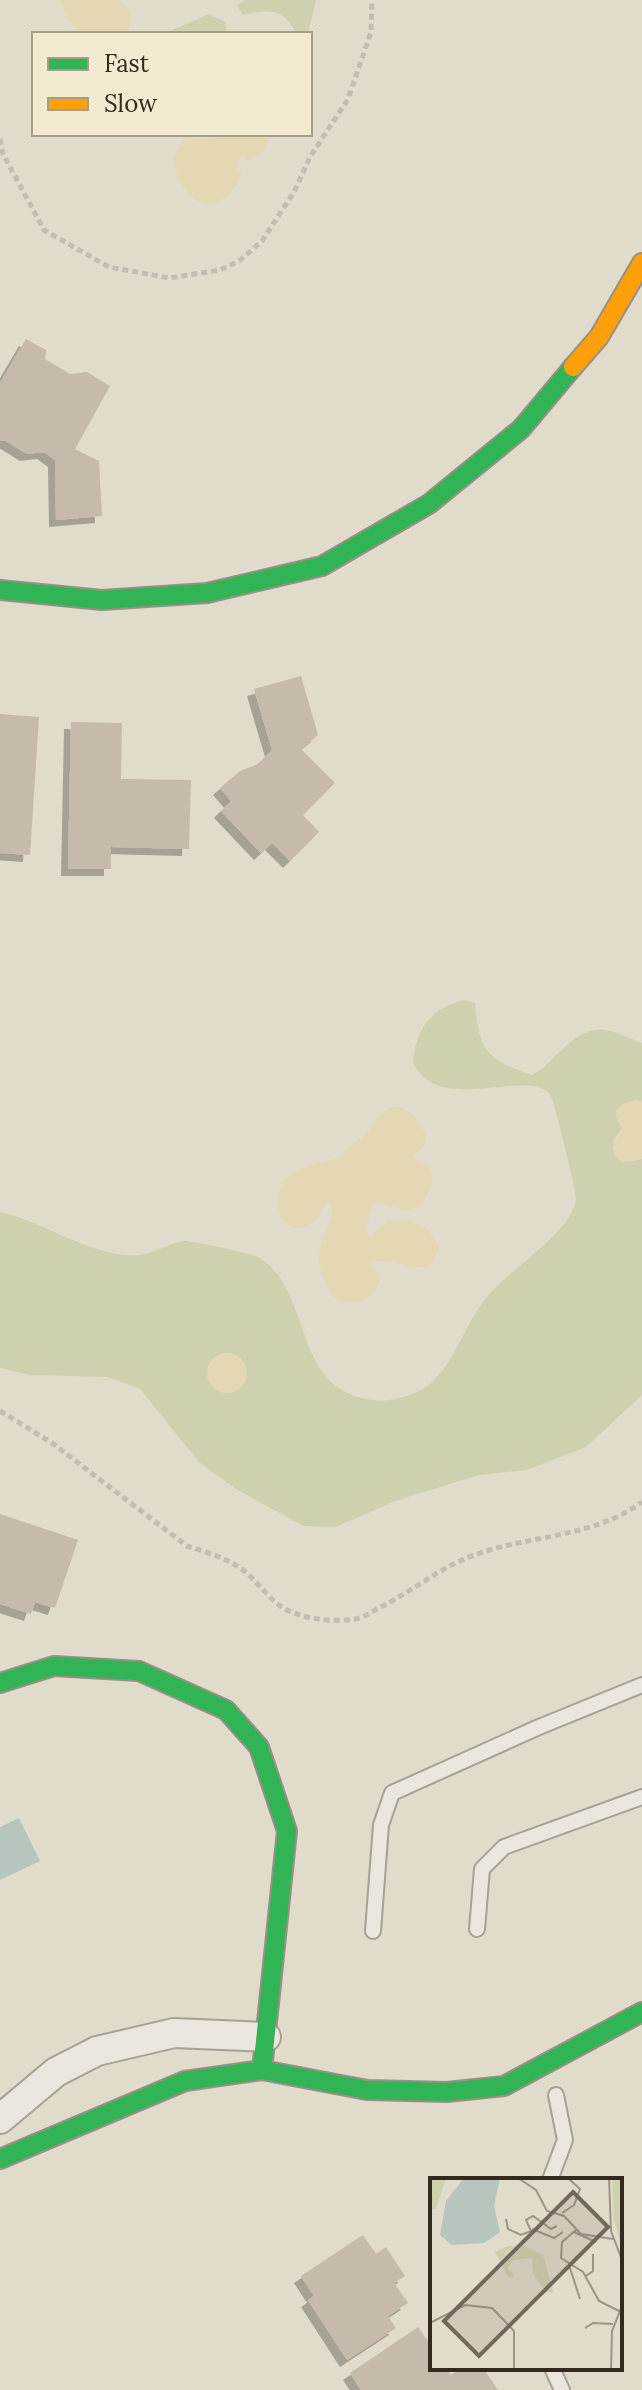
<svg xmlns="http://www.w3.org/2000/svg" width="642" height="2390" font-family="Lora,serif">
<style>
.green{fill:#cfd1ae}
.sand{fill:#e3d7b4}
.water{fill:#b6c6bd}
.building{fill:#c5baac;filter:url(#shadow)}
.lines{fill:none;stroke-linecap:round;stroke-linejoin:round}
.lane-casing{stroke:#a6a095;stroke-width:18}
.street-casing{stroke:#a6a095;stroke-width:32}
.fast-casing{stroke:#969085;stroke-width:22}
.slow-casing{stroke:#969085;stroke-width:22}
.path{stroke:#c2bdb4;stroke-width:5;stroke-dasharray:6 4;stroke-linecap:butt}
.lane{stroke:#eae6dd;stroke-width:14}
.street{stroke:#eae6dd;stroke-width:28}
.fast{stroke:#30b455;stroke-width:18}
.slow{stroke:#ff9f0a;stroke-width:18}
.inset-road{fill:none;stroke:#9c9486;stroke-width:2}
.view{fill:#71675b;fill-opacity:0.15;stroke:#71675b;stroke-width:4}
.inset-edge{fill:none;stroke:#34291e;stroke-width:4}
</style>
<defs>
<filter id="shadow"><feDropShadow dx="-7" dy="7" stdDeviation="0" flood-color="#0004"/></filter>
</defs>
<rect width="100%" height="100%" fill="#e1dbcb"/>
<g class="green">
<path d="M246 0H316L308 34H296C286 8 267 9 243 15L237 5Z"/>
<polygon points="209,14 225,22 227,34 163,34"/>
<path d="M465 1000 475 1003C479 1051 487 1060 532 1075 557 1062 574 1025 606 1030 618 1032 630 1039 642 1043V1102L636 1100 616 1116 622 1129 614 1139 613 1150 627 1162 642 1159V1395L586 1447 527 1470 479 1475 395 1501 336 1527 303 1526 236 1489 200 1463 140 1389 108 1377 30 1375 0 1368V1212C44 1222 80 1250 125 1255 148 1258 163 1245 183 1241 190 1240 254 1254 260 1258 315 1294 290 1391 374 1400 390 1402 412 1396 426 1387 454 1367 465 1323 487 1297 508 1270 571 1233 576 1200 577 1193 554 1100 550 1095 535 1071 463 1103 429 1081 422 1077 417 1069 413 1063 415 1030 431 1007 465 1000Z"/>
</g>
<g class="sand">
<polygon points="60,0 119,0 130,11 131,19 127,34 79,34 66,16"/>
<path d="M218 134H269C267 148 262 157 248 160L242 157 236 163 241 175C220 225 175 202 174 156L186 138 215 139Z"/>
<path d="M636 1100 642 1102V1159L622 1162C607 1151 615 1141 622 1129L616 1116V1110L624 1103Z"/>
<path d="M394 1107C411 1108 417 1120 426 1134L424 1147 413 1154V1157L431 1169C434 1179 432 1183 428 1193 413 1224 395 1203 373 1202L365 1231 371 1236 387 1222 407 1220 429 1230 439 1247 432 1264C412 1274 395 1257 375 1262L372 1266 381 1277C376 1301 353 1308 332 1297 325 1281 316 1266 320 1248 323 1232 335 1221 331 1205L326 1203C318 1218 311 1231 291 1227 282 1221 277 1211 278 1199 282 1162 316 1167 343 1156 351 1142 357 1143 366 1133 377 1122 377 1112 394 1107Z"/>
<circle cx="227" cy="1373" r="20"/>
</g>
<polygon class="water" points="19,1818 40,1861 0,1880 0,1827"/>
<g class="building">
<polygon points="26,339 46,350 45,359 70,374 87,372 110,386 75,449 99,461 102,516 56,520 55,460 44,452 27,454 6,441 0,441 0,383"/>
<polygon points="301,676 318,735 301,749 335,783 303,815 319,832 290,861 272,843 261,853 221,811 231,801 220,788 240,771 258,764 272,750 254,689"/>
<polygon points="0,714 39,717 30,855 0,853"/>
<polygon points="71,722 122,723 121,779 191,780 189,849 111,847 111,869 68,869"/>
<polygon points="0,1514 78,1540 55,1608 35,1602 31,1614 0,1604"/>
<polygon points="363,2235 376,2254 386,2247 405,2276 394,2283 408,2303 388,2316 396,2328 347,2360 308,2300 314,2296 301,2276"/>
<polygon points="418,2327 432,2347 432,2368 446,2368 451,2375 462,2368 483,2368 498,2390 361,2390 350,2373"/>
</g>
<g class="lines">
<defs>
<g id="lane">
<polyline points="477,1929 482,1869 504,1847 642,1797"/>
<polyline points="373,1931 381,1825 392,1793 539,1727 642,1685"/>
<polyline points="550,2180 565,2140 556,2095"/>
<polyline points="552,2368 562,2390"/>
</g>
<polyline id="street" points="0,2119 56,2072 97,2051 174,2033 266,2037"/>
<g id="fast">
<polyline points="0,590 102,600 207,593 322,566 429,504 521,429 573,367"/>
<polyline points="0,1683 54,1666 139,1671 226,1710 259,1747 287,1831 262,2070"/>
<polyline points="0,2159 185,2081 262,2070 367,2090 447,2092 504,2086 642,2012"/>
</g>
<polyline id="slow" points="573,367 599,337 642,263"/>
</defs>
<use href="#lane" class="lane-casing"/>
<use href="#street" class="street-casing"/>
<use href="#fast" class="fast-casing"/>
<use href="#slow" class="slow-casing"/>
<g class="path">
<polyline points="0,139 3,154 44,230 109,267 169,278 220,270 239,261 262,241 294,192 310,157 348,99 371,32 372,0"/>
<path d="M0 1411 52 1443 187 1546C206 1552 227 1558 243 1570 261 1584 272 1606 294 1613 312 1620 336 1622 355 1619 363 1618 370 1613 377 1609 406 1595 433 1573 462 1560 520 1534 589 1541 642 1502"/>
</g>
<use href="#lane" class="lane"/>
<use href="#street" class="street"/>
<use href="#fast" class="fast"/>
<use href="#slow" class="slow"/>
</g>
<g transform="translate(430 2178)">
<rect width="192" height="192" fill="#e1dbcb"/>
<path d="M0 0H16L6 31H0ZM182 0H192V71L184 42ZM78 68H95L113 77 123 114 116 115 103 96 102 80 83 82 78 90 84 98 78 99 65 74Z" fill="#cfd1ae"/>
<path d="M34 0H70L64 28 70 54 54 65 22 67 10 57 16 23Z" fill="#b6c6bd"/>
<path class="inset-road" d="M88 0 106 12 117 33 134 38 151 56 183 61M179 0 181 53 192 82M132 35 144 27 150 11 138 0M76 41 78 51 91 57 101 53 96 42 103 38 121 51 127 48M102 51 124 60 133 54M146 52 132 64 131 80 153 94 169 123 189 133M144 54 166 64M139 87 150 121M156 98 163 93V76M0 145 35 127 62 130 84 153V192M155 150 163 145 183 146M181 192 182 153 192 128"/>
<path class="view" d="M143 14 178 49 49 178 14 143Z"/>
<rect width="192" height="192" class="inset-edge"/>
</g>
<rect x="32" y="32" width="280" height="104" fill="#f2ead1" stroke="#a69d89" stroke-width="2"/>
<rect x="48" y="58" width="40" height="12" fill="#30b455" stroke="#a69d89" stroke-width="2"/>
<text x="104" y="72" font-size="24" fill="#34291e">Fast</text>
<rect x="48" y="98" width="40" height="12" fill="#ff9f0a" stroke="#a69d89" stroke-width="2"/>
<text x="104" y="112" font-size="24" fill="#34291e">Slow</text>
</svg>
